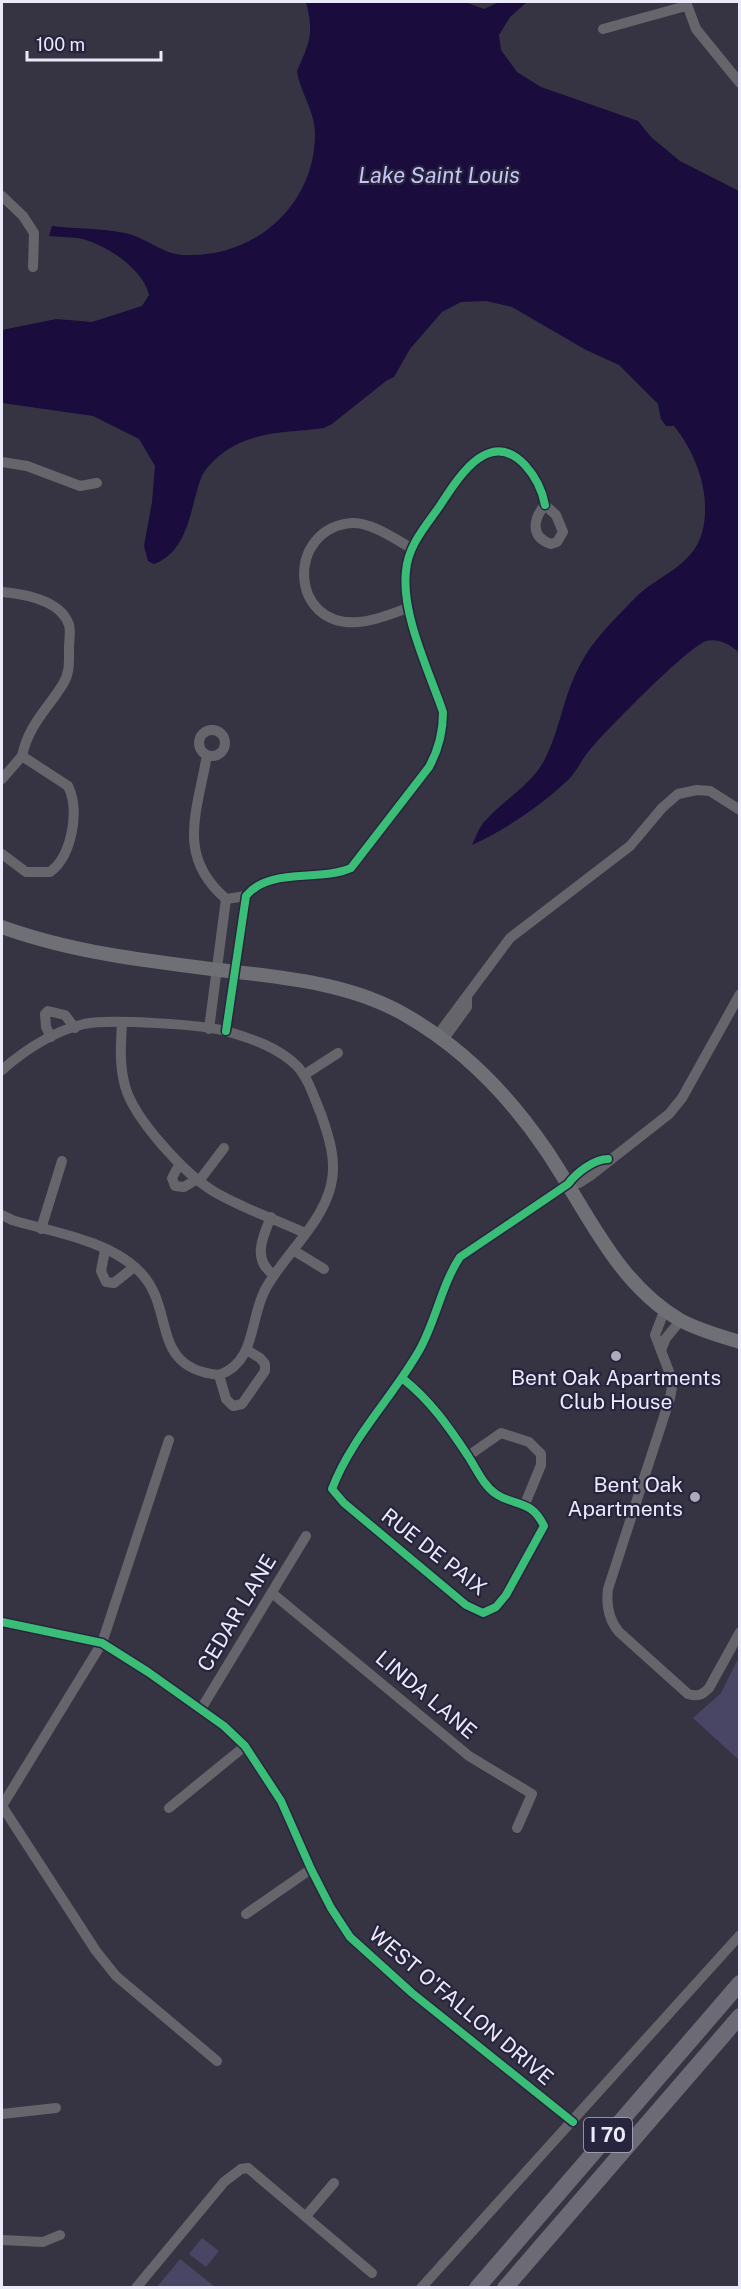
<svg xmlns="http://www.w3.org/2000/svg" width="741" height="2289" font-family="'Public Sans',sans-serif">
<style>
.green{fill:#494565}
.water{fill:#1a0c3d}
.lines{fill:none;stroke-linecap:round;stroke-linejoin:round}
.minor{stroke:#66656c;stroke-width:10}
.major{stroke:#6f6f76;stroke-width:14}
.highway{stroke:#6c6b75;stroke-width:16}
.cycleway-casing{stroke:#27243d;stroke-width:11}
.cycleway{stroke:#3abd76;stroke-width:8}
.poi-dot{fill:#acaaba;stroke:#27243d;stroke-width:2}
.labels{text-anchor:middle;stroke-width:4.5;stroke-linejoin:round;paint-order:stroke}
.shield{fill:#27243d;stroke:#b0afc2;stroke-width:1.5}
.shield-label{font-size:20px;font-weight:bold;fill:#ebeafb}
.poi-label{font-size:21px;fill:#ebeafb;stroke:#27243d}
.street-label{font-size:21px;fill:#ebeafb;stroke:#27243d}
.water-label{font-size:22px;font-style:italic;fill:#c8c4f8;stroke:#27243d}
</style>
<rect width="100%" height="100%" fill="#363442"/>
<g class="green">
<polygon points="739,1657 739,1760 693,1718 721,1693"/>
<polygon points="202,2238 219,2251 206,2267 189,2254"/>
<polygon points="180,2259 215,2287 157,2287"/>
</g>
<path class="water" d="M306 2H465L484 9 499 2H527L510 17 499 35 501 50 517 72 541 87 638 121 651 137 680 161 739 191V653C732 645 718 638 706 641 688 647 604 732 589 751 581 760 576 773 567 781 540 806 505 830 472 845 476 837 479 827 485 821 504 799 531 786 545 759 560 729 564 694 580 665 593 639 615 619 635 598 658 575 692 567 702 533 712 495 697 455 674 426H666L661 419 658 404 619 365 586 350 512 307 486 301 461 302 442 312 410 349 394 377 386 381 332 424 324 428C295 432 260 431 234 446 222 452 206 466 201 478 190 508 189 551 154 564L148 561 144 546 152 502 155 466 139 439 93 416 2 403V330L56 319 92 322 142 306 149 295C143 268 104 243 78 238 68 237 58 237 49 236L52 226C76 229 102 228 125 233 146 237 163 255 185 255 256 258 316 204 315 132 314 109 300 92 297 71 310 41 314 34 306 2Z"/>
<g class="lines">
<g class="minor">
<polyline points="686,2 696,29 740,83"/>
<polyline points="603,29 686,6"/>
<polyline points="2,196 23,216 34,233 33,267"/>
<polyline points="2,462 27,466 80,486 97,483"/>
<path d="M545 505 556 515 563 532 557 542 551 544C530 537 533 519 545 505Z"/>
<path d="M2 592C24 594 61 600 69 625 71 631 69 641 69 648 69 661 70 673 63 684 47 710 29 724 22 756"/>
<path d="M408 608C393 613 375 621 359 622 288 628 286 528 352 523 371 522 395 539 411 548"/>
<circle cx="212" cy="743" r="13"/>
<path d="M207 755C197 813 176 856 226 899L246 896"/>
<path d="M2 779 22 756 68 786C80 810 72 856 50 872H26L2 854"/>
<path d="M122 1022C121 1044 119 1064 125 1086 134 1119 184 1173 213 1191 241 1208 275 1219 305 1233"/>
<polyline points="209,1029 226,899"/>
<path d="M226 1031 246 896C269 867 319 882 351 868L429 767C439 749 443 733 443 712 429 671 401 614 406 571 408 546 425 527 439 507 457 480 488 426 525 465 535 476 542 489 545 505"/>
<polyline points="437,1036 510,938 630,846 662,808 678,794 697,790 710,791 740,810"/>
<polyline points="51,1037 46,1027 45,1014 48,1011 65,1015 75,1028"/>
<polyline points="443,1040 467,1007 467,997"/>
<path d="M2 1070C25 1050 54 1031 84 1024 109 1019 204 1024 229 1032 253 1039 279 1048 297 1066 309 1079 314 1098 321 1114 329 1137 337 1161 331 1185 322 1224 285 1254 266 1288 249 1318 257 1362 219 1375"/>
<polyline points="304,1075 338,1053"/>
<polyline points="179,1165 172,1178 175,1186 184,1187 197,1179"/>
<polyline points="199,1181 224,1148"/>
<polyline points="568,1184 579,1183 590,1176 669,1114 682,1098 740,994"/>
<path d="M2 1215 12 1220C52 1232 108 1240 139 1271 177 1308 148 1368 219 1375L226 1399 233 1406 242 1404 265 1371V1364L260 1358 247 1350"/>
<path d="M271 1217C262 1238 252 1260 274 1275"/>
<polyline points="41,1229 62,1161"/>
<polyline points="105,1250 101,1271 106,1282 114,1283 134,1267"/>
<polyline points="293,1250 324,1269"/>
<path d="M665 1309 655 1335 673 1382 670 1398 608 1589C606 1605 608 1619 619 1632L688 1694C698 1697 702 1695 709 1688L740 1632"/>
<polyline points="661,1350 666,1338 681,1320"/>
<path d="M402 1378C430 1400 449 1427 468 1456 476 1468 483 1485 496 1494 516 1507 531 1499 544 1526L506 1595 496 1607 483 1613 466 1605 344 1503 332 1489C351 1438 393 1397 420 1349 436 1320 442 1284 460 1257L568 1184C576 1173 594 1159 608 1159"/>
<polyline points="169,1440 102,1643 2,1806 96,1951 116,1976 217,2061"/>
<polyline points="468,1456 501,1433 529,1442 541,1454 541,1465 525,1504"/>
<polyline points="272,1593 469,1756 532,1794 517,1828"/>
<polyline points="2,1622 102,1643 148,1672 224,1726 245,1746 281,1801 311,1869 331,1908 350,1937 412,1993 573,2122"/>
<polyline points="201,1709 306,1536"/>
<polyline points="169,1808 245,1746"/>
<polyline points="246,1914 311,1869"/>
<polyline points="2,2114 56,2108"/>
<polyline points="306,2216 334,2183"/>
<polyline points="2,2240 43,2242 60,2235"/>
<polyline points="136,2288 224,2182 241,2169 248,2168 372,2273"/>
<polyline points="421,2288 740,1935"/>
</g>
<path class="major" d="M2 927C71 952 146 961 219 970 281 977 352 983 407 1016 464 1049 510 1097 546 1150 586 1209 616 1283 680 1320 698 1330 720 1336 740 1342"/>
<g class="highway">
<polyline points="477,2288 740,1983"/>
<polyline points="505,2288 740,2016"/>
</g>
<defs>
<g id="cycleway">
<path d="M226 1031 246 896C269 867 319 882 351 868L429 767C439 749 443 733 443 712 429 671 401 614 406 571 408 546 425 527 439 507 457 480 488 426 525 465 535 476 542 489 545 505"/>
<path d="M402 1378C430 1400 449 1427 468 1456 476 1468 483 1485 496 1494 516 1507 531 1499 544 1526L506 1595 496 1607 483 1613 466 1605 344 1503 332 1489C351 1438 393 1397 420 1349 436 1320 442 1284 460 1257L568 1184C576 1173 594 1159 608 1159"/>
<polyline points="2,1622 102,1643 148,1672 224,1726 245,1746 281,1801 311,1869 331,1908 350,1937 412,1993 573,2122"/>
</g>
</defs>
<use href="#cycleway" class="cycleway-casing"/>
<use href="#cycleway" class="cycleway"/>
</g>
<g class="poi-dot">
<circle cx="616" cy="1356" r="6"/>
<circle cx="695" cy="1497" r="6"/>
</g>
<g class="labels">
<rect class="shield" x="584" y="2118" width="48" height="34" rx="4.5"/>
<g class="shield-label">
<text x="608" y="2142">I 70</text>
</g>
<g class="poi-label">
<text x="616" y="1385">Bent Oak Apartments<tspan x="616" dy="24">Club House</tspan></text>
<text x="683" y="1492" text-anchor="end">Bent Oak<tspan x="683" dy="24">Apartments</tspan></text>
</g>
<g class="street-label">
<text transform="translate(434 1552) rotate(38)" y="7">RUE DE PAIX</text>
<text transform="translate(237 1613) rotate(-59)" y="7">CEDAR LANE</text>
<text transform="translate(426 1695) rotate(40)" y="7">LINDA LANE</text>
<text transform="translate(461 2006) rotate(40)" y="7">WEST O'FALLON DRIVE</text>
</g>
<g class="water-label">
<text x="439" y="183">Lake Saint Louis</text>
</g>
</g>
<rect width="741" height="2289" fill="none" stroke="#ebeafb" stroke-width="6"/>
<path d="M27 51v9h134v-9" fill="none" stroke="#ebeafb" stroke-width="3"/>
<text x="36" y="51" font-size="18" fill="#ebeafb" stroke="#27243d" stroke-width="4.5" paint-order="stroke">100 m</text>
</svg>
